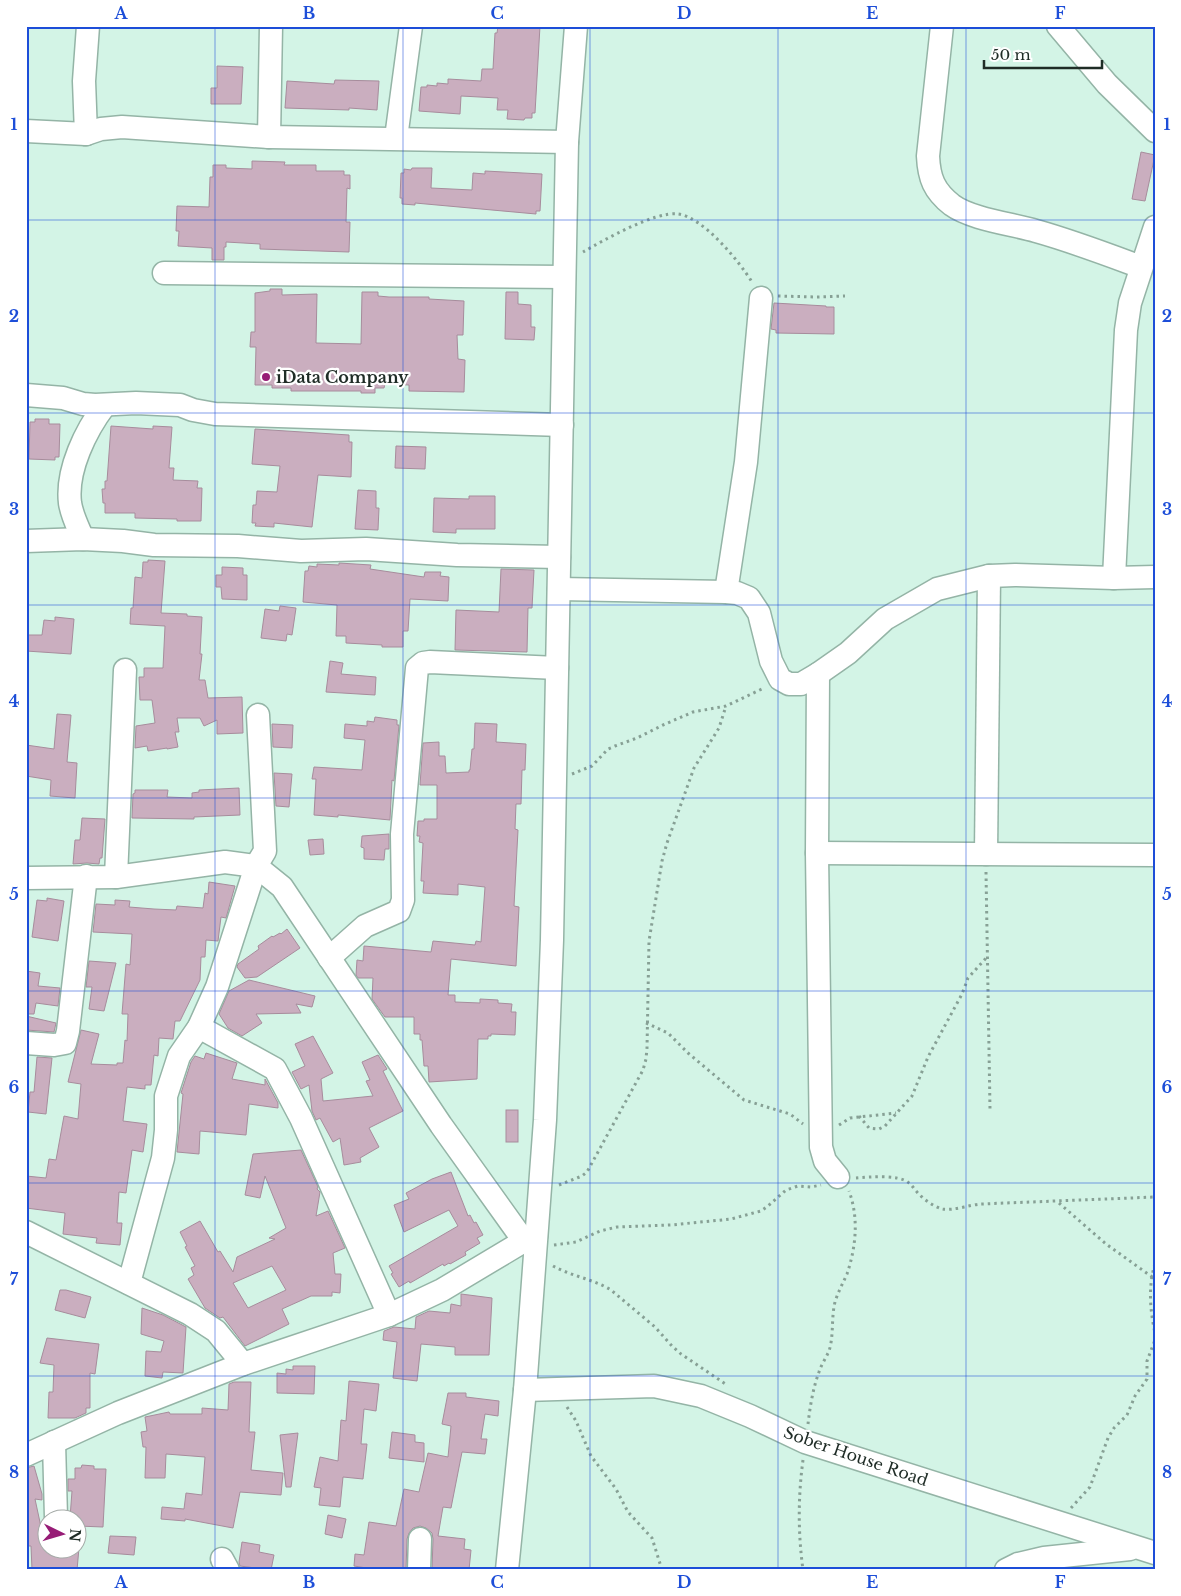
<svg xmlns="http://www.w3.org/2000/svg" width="1181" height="1596" font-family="'Libre Baskerville',serif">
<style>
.building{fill:#caaebf;stroke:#a78c9c;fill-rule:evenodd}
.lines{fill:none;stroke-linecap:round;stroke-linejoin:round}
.minor-casing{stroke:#94b4a6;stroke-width:25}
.path{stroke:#87a095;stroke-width:3;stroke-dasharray:2.5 4;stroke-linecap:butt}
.minor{stroke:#fff;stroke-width:22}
.grid{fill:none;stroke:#1d4ed8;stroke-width:1;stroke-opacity:0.55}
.poi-dot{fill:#971c76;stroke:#fff;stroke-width:2}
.labels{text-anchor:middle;stroke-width:4.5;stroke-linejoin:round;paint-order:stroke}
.poi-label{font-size:16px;font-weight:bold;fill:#1f2c26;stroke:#fff;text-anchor:start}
.street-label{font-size:16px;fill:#1f2c26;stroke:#fff}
.neatline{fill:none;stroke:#1d4ed8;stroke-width:2}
.grid-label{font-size:16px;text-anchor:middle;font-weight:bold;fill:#1d4ed8}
</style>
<rect width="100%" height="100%" fill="#d3f4e6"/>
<g class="building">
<polygon points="498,26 540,26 535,113 532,113 532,118 525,118 524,120 507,119 508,110 497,110 498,98 461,96 460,114 419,111 421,87 427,87 427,85 437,86 437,83 448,84 448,79 481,81 482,69 493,69 495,33 497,33"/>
<polygon points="217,66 243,67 241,104 211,104 211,88 217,88"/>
<polygon points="335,80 379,81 377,110 349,108 349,110 285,108 287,81 334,84"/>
<polygon points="1141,152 1155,155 1145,201 1132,199"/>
<polygon points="252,161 285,162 284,165 316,165 316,171 344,171 344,175 350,175 350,189 347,188 346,222 350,222 349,252 260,249 260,244 226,242 226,247 224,247 224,260 212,260 212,248 178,246 179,231 176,231 177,206 209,207 210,177 213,177 213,165 226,165 226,168 252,169"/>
<polygon points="412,168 432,168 431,188 472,190 473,173 485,174 485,171 542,174 540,211 536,211 536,214 415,203 415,205 402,204 402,198 400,198 401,173 404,173 404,169 411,170"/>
<polygon points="270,289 282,289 282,295 317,294 316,343 361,344 362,292 378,292 378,296 389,297 429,297 429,299 464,301 463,335 457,335 458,359 465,360 464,392 409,391 409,385 385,384 384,388 375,388 375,393 361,393 361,391 291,391 291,388 272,388 272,385 255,385 256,347 250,347 251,332 255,332 255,293 270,291"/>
<polygon points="506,292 518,292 518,304 531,305 531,327 535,327 534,340 505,339"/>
<polygon points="774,303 826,306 826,307 834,307 834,334 776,333 776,330 771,329"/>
<polygon points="35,419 49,419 49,424 60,424 59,457 55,457 55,460 29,459 30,422 35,422"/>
<polygon points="111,426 153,429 153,426 172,427 169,468 174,468 173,480 198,481 197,488 202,488 201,521 177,521 177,519 135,518 135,513 105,513 105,503 103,503 102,489 105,489 105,481 107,481"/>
<polygon points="255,429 349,435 349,442 352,442 351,477 318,475 312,527 274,523 274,527 255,526 256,523 252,523 253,505 256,505 257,491 277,492 280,466 252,464"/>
<polygon points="396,446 426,447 425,469 395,468"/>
<polygon points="358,490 376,491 376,508 379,508 378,530 355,529"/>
<polygon points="469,496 495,496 495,529 456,529 456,533 433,532 434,498 469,499"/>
<polygon points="148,560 165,561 161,613 187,614 187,616 202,617 200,654 202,654 199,680 205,680 208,698 242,697 243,733 217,734 217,720 204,726 200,718 177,718 179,732 175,732 178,747 167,749 167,748 148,751 147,746 135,748 136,726 155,723 152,700 140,700 139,677 144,677 144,668 163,668 165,626 130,624 131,608 133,608 135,577 142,578 143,562 148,562"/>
<polygon points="339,563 371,565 370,569 424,577 425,572 441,572 440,576 449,577 448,601 410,599 408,631 403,631 403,647 382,647 382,645 346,643 346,636 336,636 337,605 303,602 305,571 308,571 309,566 317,567 317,564 339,565"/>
<polygon points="222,567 243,568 243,575 247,575 247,600 222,599 221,587 216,587 216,575 222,575"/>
<polygon points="501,569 534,570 532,608 528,608 527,652 455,650 456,610 499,612"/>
<polygon points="280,606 296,608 292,635 287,634 286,641 261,638 265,609 279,611"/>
<polygon points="55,617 74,619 71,654 26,651 26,635 42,635 44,620 55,621"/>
<polygon points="330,661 343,663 341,674 376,677 375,695 326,692"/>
<polygon points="57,714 71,715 67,762 77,763 75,798 50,796 51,780 26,776 26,745 54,749"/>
<polygon points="375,717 397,720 397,725 399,725 394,781 392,780 390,820 338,815 338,817 314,815 316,779 312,779 314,767 362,770 365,740 344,738 345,724 367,726 367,721 374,722"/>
<polygon points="475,723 497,724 496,742 526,744 525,770 522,770 521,804 516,804 515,829 518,830 514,906 519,907 516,966 451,959 448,995 455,995 455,1002 480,1003 480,999 498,1000 498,1003 512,1004 511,1012 516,1012 515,1035 491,1034 491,1036 488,1036 488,1039 478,1039 477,1079 429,1082 428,1066 424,1066 422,1040 420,1040 420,1034 414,1034 414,1017 385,1017 372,999 373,978 358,978 356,975 357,960 363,961 364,946 431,952 433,941 475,945 476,941 481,942 485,887 458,884 458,895 423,893 424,881 421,881 423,843 419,842 420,836 417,836 418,821 424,821 424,819 437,819 437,785 420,785 423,743 439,742 439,756 445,756 446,773 469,772 469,770 470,770 472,749 474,749"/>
<polygon points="272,724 293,725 292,748 273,747"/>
<polygon points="274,773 292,774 289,807 276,806"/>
<polygon points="239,788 240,815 194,817 194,819 132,818 133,794 135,793 135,790 168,790 167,797 192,798 192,793 199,792 199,790"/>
<polygon points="82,818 105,819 102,858 100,858 99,864 87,863 73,864 75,840 80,840"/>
<polygon points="389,834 389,849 385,849 384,860 364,859 364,848 361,847 362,836"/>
<polygon points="323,839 324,854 310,855 308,840"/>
<polygon points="209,882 235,886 226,918 221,917 218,941 206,940 205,957 201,957 200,980 180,1021 175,1021 173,1039 159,1038 158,1056 154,1055 151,1085 145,1085 145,1089 127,1087 123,1121 147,1124 143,1152 132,1150 126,1193 119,1192 117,1223 122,1223 120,1245 96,1243 97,1238 63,1234 65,1213 26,1208 26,1176 46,1178 49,1159 56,1160 64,1116 78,1119 81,1084 68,1082 81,1030 99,1034 91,1064 117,1065 117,1063 123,1063 125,1040 127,1041 128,1014 122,1014 126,964 130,965 132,934 93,932 96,904 115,905 115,900 130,901 129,907 154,909 176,910 177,906 203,908 205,893 208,894"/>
<polygon points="47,898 64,901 58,941 32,937 37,900 47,901"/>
<polygon points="287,929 300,948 257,977 245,978 237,967 238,964 259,949 258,946 272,936 273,937 280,933 281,934"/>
<polygon points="89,961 116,963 104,1011 89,1009 92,987 86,987"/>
<polygon points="26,971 40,973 38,986 60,988 58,1006 36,1003 34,1014 26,1014"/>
<polygon points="249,980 315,996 312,1007 296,1004 301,1013 256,1014 262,1023 242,1036 228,1028 219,1014 229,991"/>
<polygon points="26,1016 56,1023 54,1032 26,1030"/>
<polygon points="313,1036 333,1073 321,1079 323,1101 373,1096 366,1081 370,1080 362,1062 378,1055 387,1069 383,1071 403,1111 369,1128 379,1147 360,1158 361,1162 344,1165 340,1138 333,1142 320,1118 316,1120 312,1111 309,1085 301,1089 292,1072 305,1066 295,1044"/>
<polygon points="206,1053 237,1063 232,1079 265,1085 265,1079 278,1103 278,1108 249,1104 246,1135 200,1131 199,1154 177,1152 183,1094 181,1093 191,1062 195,1056 204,1059"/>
<polygon points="37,1057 52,1058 46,1114 28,1112 30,1092 34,1092"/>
<rect x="506" y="1110" width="12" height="32"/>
<path d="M301 1150 318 1187 317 1189 320 1192 316 1216 328 1211 345 1248 333 1253 335 1274H341L340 1293 332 1292V1296H311L282 1309 289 1324 245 1346 223 1317 220 1318 205 1308 188 1279 194 1275 191 1268 195 1266 185 1247 187 1246 180 1232 200 1221 218 1252 220 1251 233 1272 237 1257 275 1239 269 1238 286 1228 265 1176 260 1198 245 1195 253 1154ZM272 1266 286 1290 248 1308 233 1283Z"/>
<polygon points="451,1172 468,1216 470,1215 474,1223 476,1222 483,1235 477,1238 480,1243 465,1252 466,1255 450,1264 449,1263 444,1266 443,1264 410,1283 409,1281 399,1287 391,1274 393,1273 389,1266 458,1226 449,1210 404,1232 394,1205 409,1199 406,1193 432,1179"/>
<polygon points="60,1290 66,1290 91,1297 85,1318 55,1310"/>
<polygon points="461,1294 492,1298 489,1355 455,1355 455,1347 421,1344 417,1381 393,1378 397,1342 383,1340 384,1331 394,1327 415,1329 416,1317 429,1311 450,1313 451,1304 461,1306"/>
<polygon points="142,1308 163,1315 186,1327 183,1373 163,1372 162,1378 145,1376 146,1351 161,1352 164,1341 141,1334"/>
<polygon points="47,1338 99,1344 95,1374 90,1373 90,1408 86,1408 86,1413 75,1418 48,1418 49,1392 53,1392 54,1365 40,1363"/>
<polygon points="293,1366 315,1366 314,1394 277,1393 277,1373 286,1374 286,1369 293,1370"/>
<polygon points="349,1381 379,1384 376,1411 364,1409 361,1444 367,1444 363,1479 343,1477 340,1507 319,1505 321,1488 314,1487 320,1457 338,1461 341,1420 346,1421"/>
<polygon points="234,1382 251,1382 249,1432 255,1432 251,1470 283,1473 281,1495 240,1492 233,1528 185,1519 185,1521 161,1519 162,1507 184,1509 186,1493 202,1495 205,1457 166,1454 165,1478 145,1478 146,1447 143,1447 141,1432 147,1431 145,1417 169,1412 170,1414 202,1414 202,1408 228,1410 229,1384"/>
<polygon points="448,1393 466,1393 466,1397 499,1401 498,1416 485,1414 481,1439 487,1439 485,1454 462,1452 451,1508 443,1507 438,1536 465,1539 464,1549 471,1550 469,1570 432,1570 433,1539 432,1533 426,1528 420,1526 413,1528 409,1533 407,1539 406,1570 379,1570 354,1566 355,1554 364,1555 369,1522 396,1526 404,1489 419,1492 428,1453 448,1457 451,1426 442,1424"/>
<polygon points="392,1432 415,1435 415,1442 424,1443 424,1462 389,1458"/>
<polygon points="298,1433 291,1487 286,1487 280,1435"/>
<polygon points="82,1465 94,1466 94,1469 106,1469 103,1527 78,1526 78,1518 70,1518 72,1491 68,1491 68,1479 75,1479 75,1468 81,1468"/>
<polygon points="34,1466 42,1494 42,1500 35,1499 41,1527 48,1528 48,1548 79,1548 77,1570 32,1570 31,1546 27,1546 26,1468"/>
<polygon points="328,1515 346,1519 342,1538 325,1534"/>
<polygon points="110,1536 136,1537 134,1555 108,1553"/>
<polygon points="242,1542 260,1545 259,1552 274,1555 271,1570 240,1566 239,1562"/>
</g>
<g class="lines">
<defs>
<g id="minor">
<path d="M942 26 928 156C929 178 934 191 952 205 971 219 1012 224 1036 231 1072 241 1106 254 1141 267"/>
<polyline points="1058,26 1107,84 1155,131"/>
<polyline points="26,131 86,134 101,129 122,127 269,137 567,142"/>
<polyline points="86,134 84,81 88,26"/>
<polyline points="269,137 271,26"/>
<polyline points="396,138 411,26"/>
<polyline points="164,273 564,277"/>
<polyline points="26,395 63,398 83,404 95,405 136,403 180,405 193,410 215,414 562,425"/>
<path d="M83 539C78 527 72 516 70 503 66 470 86 430 105 405"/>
<polyline points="26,541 83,539 123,541 154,545 238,546 301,551 366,549 457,555 559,557"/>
<polyline points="1114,578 1126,330 1130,303 1155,227"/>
<polyline points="559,589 726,592 737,593 749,598 759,613 771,661 780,679 789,684 801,684 818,674 848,653 885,619 937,589 989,576 1015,575 1114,578 1155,577"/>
<polyline points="726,592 746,462 761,298"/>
<polyline points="818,674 817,853 821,1147 825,1161 838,1177"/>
<polyline points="817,853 1155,855"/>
<polyline points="986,854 989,576"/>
<polyline points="116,877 125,670"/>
<polyline points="26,878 116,877 225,862 256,866 282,887 441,1125 524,1241"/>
<polyline points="329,958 365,926 399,911 403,900 402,834 417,668 423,663 430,662 557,668"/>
<polyline points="199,1027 275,1069 301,1118 389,1315"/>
<polyline points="26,1043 54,1045 65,1043 68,1031 86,876"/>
<polyline points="26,1232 190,1314 216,1331 243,1364"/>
<polyline points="129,1283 163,1158 166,1130 166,1096 179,1056 199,1027 217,987 256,866 265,851 258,715"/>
<polyline points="525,1390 654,1386 701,1396 750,1416 805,1442 1155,1553"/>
<polyline points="54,1442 56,1518"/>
<polyline points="26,1455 118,1413 243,1364 389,1315 442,1290 524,1241 536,1236"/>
<polyline points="222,1559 228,1570"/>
<polyline points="419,1570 420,1539"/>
<polyline points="507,1570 525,1390 545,1120 552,940 567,142 576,26"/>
<polyline points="1006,1570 1018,1564 1044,1558 1130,1549"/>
</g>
</defs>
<use href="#minor" class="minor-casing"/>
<g class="path">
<path d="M583 252C604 240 655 211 678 214 703 217 739 261 752 282"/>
<polyline points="778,296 817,297 845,296"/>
<polyline points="572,774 592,766 608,749 615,746 637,738 663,725 693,712 726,706 764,688"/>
<polyline points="986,872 990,1109"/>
<polyline points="646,1023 668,1033 688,1053 744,1100 790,1114 803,1124"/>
<polyline points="859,1116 869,1128 879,1129 885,1126 912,1096 928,1057 962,994 968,978 987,957"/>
<polyline points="839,1125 850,1118 896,1113"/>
<path d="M856 1178C869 1177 899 1174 909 1183 912 1185 914 1189 917 1192 923 1199 933 1206 942 1209 953 1211 969 1205 981 1204L1155 1197"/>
<polyline points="559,1185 582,1176 587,1172 643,1070 646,1059 647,1048 649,941 662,861 667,843 694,768 719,728 726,706"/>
<polyline points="1059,1203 1106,1244 1155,1279"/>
<polyline points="554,1245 576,1242 600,1231 617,1227 671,1225 731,1219 761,1211 768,1206 786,1190 798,1186 811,1187 821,1185"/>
<path d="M1155 1264C1148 1286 1150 1310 1155 1333"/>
<path d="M553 1266C571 1276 593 1279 611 1290L655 1327 672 1346 681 1354 727 1385"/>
<polyline points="567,1407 576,1421 591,1456 616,1489 628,1512 652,1538 662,1570"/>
<path d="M808 1424C810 1407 813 1388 819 1372 821 1365 826 1358 829 1351 834 1336 831 1318 835 1302 838 1292 843 1283 847 1274 856 1247 859 1218 849 1191"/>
<path d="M803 1460C798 1497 798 1533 803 1570"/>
<polyline points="1071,1508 1090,1487 1108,1438 1114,1428 1127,1415 1135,1396 1147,1379 1147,1361 1155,1340"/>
</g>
<use href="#minor" class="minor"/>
</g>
<path class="grid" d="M215 26V1570M403 26V1570M590 26V1570M778 26V1570M966 26V1570M26 220H1155M26 413H1155M26 605H1155M26 798H1155M26 991H1155M26 1183H1155M26 1376H1155"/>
<circle class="poi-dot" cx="266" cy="377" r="5"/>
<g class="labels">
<g class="poi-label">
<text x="276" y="383">iData Company</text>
</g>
<g class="street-label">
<text transform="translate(856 1456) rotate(19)" y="6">Sober House Road</text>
</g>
</g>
<rect width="1181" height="1596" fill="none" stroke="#ffffff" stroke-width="55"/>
<g transform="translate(62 1534) rotate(95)"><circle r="24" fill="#ffffff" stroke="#a5aba8"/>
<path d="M0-4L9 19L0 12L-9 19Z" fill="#971c76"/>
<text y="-8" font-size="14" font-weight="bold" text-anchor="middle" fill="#1f2c26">N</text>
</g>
<path d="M984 60v8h118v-8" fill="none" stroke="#1f2c26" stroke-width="2.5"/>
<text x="991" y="60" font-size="15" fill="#1f2c26" stroke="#ffffff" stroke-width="4" paint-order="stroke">50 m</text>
<rect x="28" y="28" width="1126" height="1540" class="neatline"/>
<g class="grid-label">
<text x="121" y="19">A</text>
<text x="309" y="19">B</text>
<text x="497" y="19">C</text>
<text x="684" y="19">D</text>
<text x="872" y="19">E</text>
<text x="1060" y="19">F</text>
<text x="14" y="130">1</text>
<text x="1167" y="130">1</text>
<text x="14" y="322">2</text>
<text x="1167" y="322">2</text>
<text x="14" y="515">3</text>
<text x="1167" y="515">3</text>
<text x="14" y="707">4</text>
<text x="1167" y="707">4</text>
<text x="14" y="900">5</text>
<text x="1167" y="900">5</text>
<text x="14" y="1093">6</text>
<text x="1167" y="1093">6</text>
<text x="14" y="1285">7</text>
<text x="1167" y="1285">7</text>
<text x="14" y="1478">8</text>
<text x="1167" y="1478">8</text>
<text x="121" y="1588">A</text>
<text x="309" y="1588">B</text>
<text x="497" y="1588">C</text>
<text x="684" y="1588">D</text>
<text x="872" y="1588">E</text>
<text x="1060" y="1588">F</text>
</g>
</svg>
